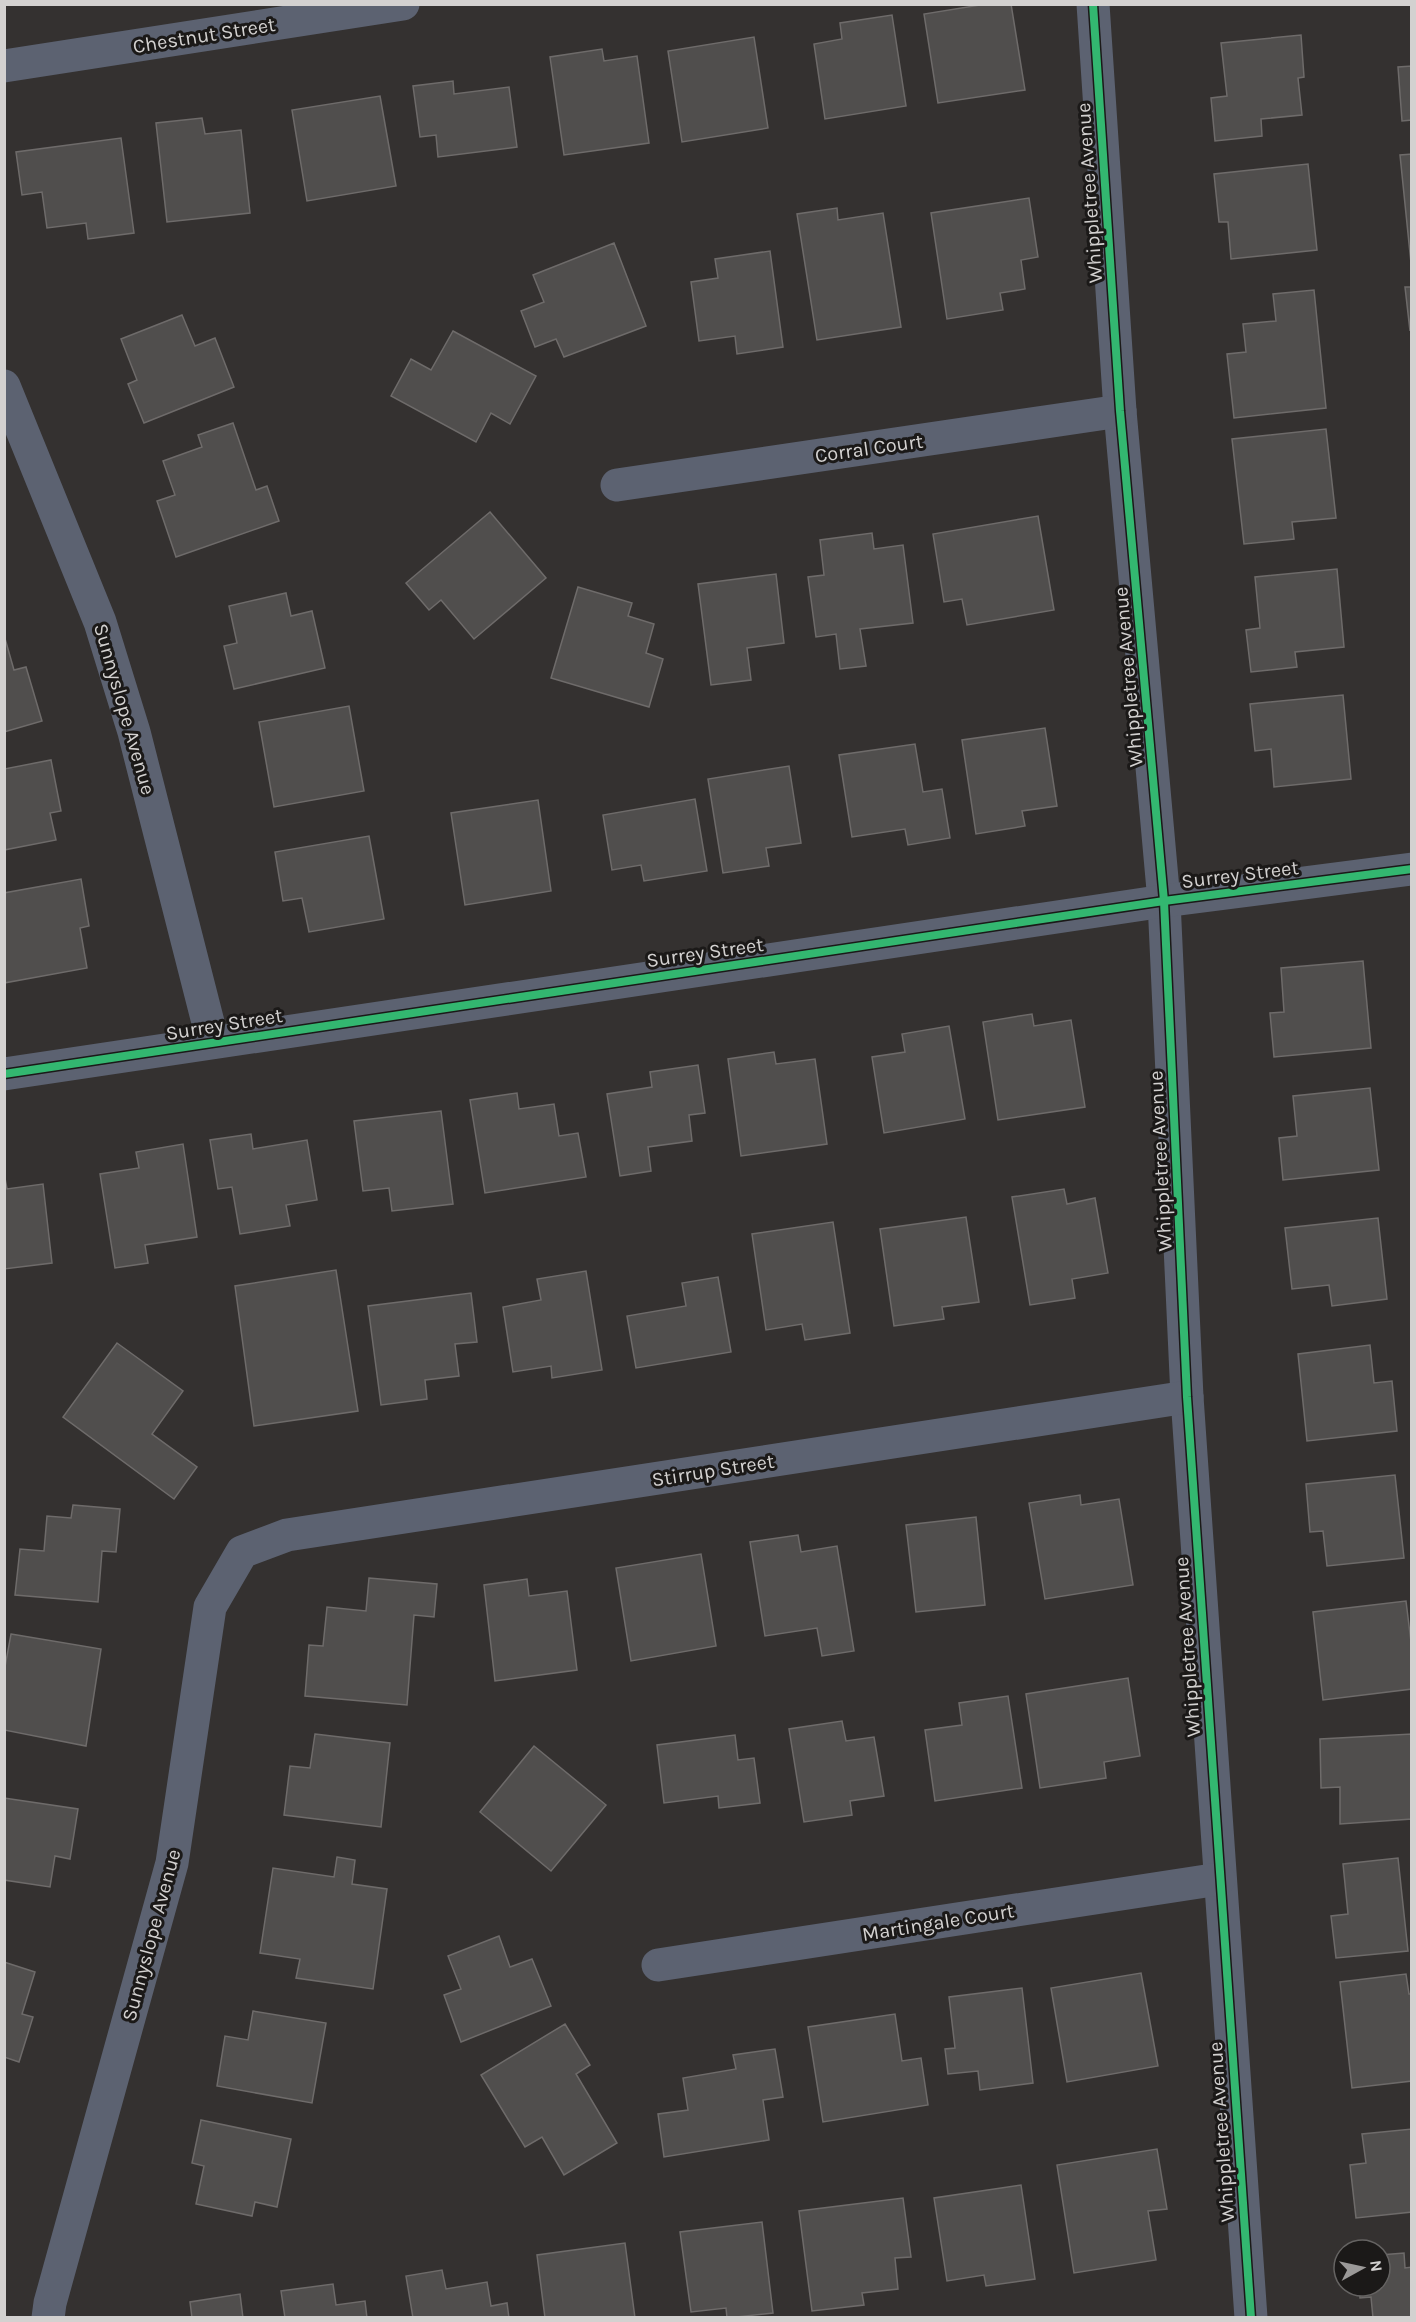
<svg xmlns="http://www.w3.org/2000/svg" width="1416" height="2322" font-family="Karla,sans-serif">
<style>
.building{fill:#504e4d;stroke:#6e6b6a;stroke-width:1.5}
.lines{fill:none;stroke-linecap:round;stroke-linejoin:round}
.minor{stroke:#5c6271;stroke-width:33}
.cycleway-casing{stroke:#1b1918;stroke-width:11}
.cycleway{stroke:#33b770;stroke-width:8}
.labels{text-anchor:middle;stroke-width:6;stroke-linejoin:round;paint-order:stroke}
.street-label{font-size:20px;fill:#d3d1d0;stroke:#1b1918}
</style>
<rect width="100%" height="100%" fill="#343130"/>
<g class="building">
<polygon points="986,4 1011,4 1025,90 938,103 924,14"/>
<polygon points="892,15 906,106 825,119 814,44 842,39 840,23"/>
<polygon points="1301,35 1304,77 1298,78 1302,115 1261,119 1262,136 1215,141 1211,98 1227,96 1221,43"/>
<polygon points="754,37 768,128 682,142 668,51"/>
<polygon points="602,49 604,61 637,56 649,143 564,155 550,57"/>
<polygon points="1412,66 1412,120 1402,121 1398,67"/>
<polygon points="453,81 454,94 509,87 517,147 438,157 436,135 420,137 413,86"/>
<polygon points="380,96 396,186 307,201 292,110"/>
<polygon points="202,118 205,134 241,130 250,213 167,222 156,123"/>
<polygon points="121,138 134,233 88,239 86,223 47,228 42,192 22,195 16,152"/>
<polygon points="1412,154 1412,263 1411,263 1400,155"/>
<polygon points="1308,164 1317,250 1231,259 1228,222 1219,222 1214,174"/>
<polygon points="1029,198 1038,257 1021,260 1025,289 1000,293 1003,310 947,319 931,213"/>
<polygon points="837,208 838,220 883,213 901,327 817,340 797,214"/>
<polygon points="614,243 646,326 564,357 556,339 535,347 521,311 544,302 533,275"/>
<polygon points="770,251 783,347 737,354 735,336 699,341 691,282 718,278 715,259"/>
<polygon points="1405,287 1412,287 1410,331"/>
<polygon points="1314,290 1326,408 1234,418 1227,354 1246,352 1243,324 1276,321 1273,294"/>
<polygon points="182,315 195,346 215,338 234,387 144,423 128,384 137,380 121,339"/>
<polygon points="453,331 536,376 510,424 491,413 476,442 391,396 411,359 431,370"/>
<polygon points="233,423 256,490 267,486 279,521 176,557 157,501 175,495 163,461 202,447 198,435"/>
<polygon points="1326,429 1336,518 1292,522 1294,539 1244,544 1232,439"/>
<polygon points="490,512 546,578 474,639 441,600 429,610 406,583"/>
<polygon points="1038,516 1054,610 967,625 962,599 944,602 933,534"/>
<polygon points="872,533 874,549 903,545 913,623 860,629 866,666 840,669 836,634 816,637 808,577 824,575 820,540"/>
<polygon points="1337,569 1344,647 1295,652 1297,667 1251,672 1246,630 1260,628 1255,577"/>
<polygon points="776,574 784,643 747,648 751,680 711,685 698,584"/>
<polygon points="578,587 632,603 628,616 654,624 646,653 663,659 649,707 551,678"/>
<polygon points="286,593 291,616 312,611 325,668 234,689 224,646 237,643 229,606"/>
<polygon points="4,635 14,670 26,667 42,721 4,732"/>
<polygon points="1343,695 1351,779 1274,787 1271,749 1255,751 1250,704"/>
<polygon points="349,706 364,791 274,807 259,722"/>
<polygon points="1045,728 1057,806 1022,811 1025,826 976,834 962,740"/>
<polygon points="915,744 923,792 942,789 950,838 908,845 905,829 852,837 839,755"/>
<polygon points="51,760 61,811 50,813 56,840 4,850 4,769"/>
<polygon points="789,766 801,843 766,848 769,866 723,873 708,779"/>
<polygon points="695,799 707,871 644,881 641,865 612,870 603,815"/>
<polygon points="538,800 551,891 465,905 451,813"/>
<polygon points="369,836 384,919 309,932 302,898 283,901 275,852"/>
<polygon points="81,879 89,926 80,928 87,968 4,983 4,893"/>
<polygon points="1363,961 1371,1048 1274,1057 1270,1013 1284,1012 1281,968"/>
<polygon points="1032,1014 1034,1026 1071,1020 1085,1107 998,1120 983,1022"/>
<polygon points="949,1026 965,1119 884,1133 872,1057 905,1052 902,1034"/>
<polygon points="774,1052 776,1064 815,1059 827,1144 741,1156 728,1059"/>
<polygon points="698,1065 705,1113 689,1115 692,1141 648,1147 651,1171 620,1176 607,1094 652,1087 650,1072"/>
<polygon points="1370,1088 1379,1170 1283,1180 1279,1138 1297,1136 1293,1096"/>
<polygon points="517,1093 519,1109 554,1104 559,1136 578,1133 586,1177 485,1193 470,1100"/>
<polygon points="441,1111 453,1204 392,1211 389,1188 363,1191 354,1121"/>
<polygon points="251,1134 253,1149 307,1140 317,1200 286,1205 290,1226 240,1234 232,1187 218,1189 210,1140"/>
<polygon points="183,1144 197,1237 145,1245 148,1263 115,1268 100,1174 139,1168 136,1152"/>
<polygon points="4,1173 7,1189 43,1184 52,1263 4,1269"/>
<polygon points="1064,1189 1067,1204 1095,1198 1108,1273 1072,1279 1075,1298 1030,1305 1012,1197"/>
<polygon points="966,1217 979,1302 942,1307 944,1319 894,1326 880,1229"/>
<polygon points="1378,1218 1387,1299 1332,1306 1329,1285 1292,1289 1285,1228"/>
<polygon points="833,1222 850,1333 805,1340 802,1324 766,1330 752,1234"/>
<polygon points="336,1270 358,1411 254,1426 235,1286"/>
<polygon points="586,1271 602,1370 552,1378 551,1366 513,1372 503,1307 541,1300 537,1279"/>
<polygon points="718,1277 731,1352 636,1368 627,1316 686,1306 682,1283"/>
<polygon points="471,1293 477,1342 455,1344 459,1376 425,1380 427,1399 381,1405 368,1306"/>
<polygon points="117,1343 183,1391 152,1434 197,1467 174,1499 63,1417"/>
<polygon points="1370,1345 1374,1383 1392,1381 1397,1431 1307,1441 1298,1354"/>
<polygon points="1395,1475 1404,1558 1327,1566 1323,1531 1310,1532 1306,1484"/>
<polygon points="1080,1495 1081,1505 1119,1499 1133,1585 1045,1599 1029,1503"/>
<polygon points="73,1505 120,1509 116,1552 102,1551 98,1602 15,1595 20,1549 44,1551 47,1516 71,1518"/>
<polygon points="976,1517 985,1605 916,1612 906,1525"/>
<polygon points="798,1535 801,1552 837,1546 854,1651 822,1656 817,1628 765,1636 750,1542"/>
<polygon points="701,1554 716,1646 631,1661 616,1568"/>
<polygon points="369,1578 437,1584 434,1617 414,1615 407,1705 305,1696 309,1645 323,1646 327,1607 366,1611"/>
<polygon points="527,1579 529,1596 567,1591 577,1670 495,1681 484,1585"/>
<polygon points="1406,1601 1412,1650 1412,1689 1323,1700 1313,1612"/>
<polygon points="11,1634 101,1649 86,1746 4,1730 4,1672"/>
<polygon points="1128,1678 1140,1756 1104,1762 1106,1778 1040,1788 1026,1694"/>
<polygon points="1008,1696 1022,1788 935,1801 925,1730 962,1725 959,1703"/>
<polygon points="842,1721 846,1741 874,1737 884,1796 850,1801 852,1815 804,1822 789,1729"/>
<polygon points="315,1734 390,1743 381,1827 284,1815 290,1766 310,1768"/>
<polygon points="1412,1734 1412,1819 1340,1824 1340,1787 1321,1788 1320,1739"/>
<polygon points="735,1735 738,1760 754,1758 760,1803 719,1808 718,1796 664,1803 657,1745"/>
<polygon points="534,1746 606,1805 551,1871 480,1812"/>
<polygon points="4,1798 78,1809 70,1859 55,1856 50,1887 4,1880"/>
<polygon points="337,1857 355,1860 352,1884 387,1889 373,1989 296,1978 300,1959 260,1953 273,1868 334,1877"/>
<polygon points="1398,1858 1408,1951 1336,1958 1331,1916 1348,1914 1343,1864"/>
<polygon points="499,1936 510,1967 532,1959 551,2006 461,2042 444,1995 461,1989 448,1956"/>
<polygon points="4,1962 35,1972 22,2014 33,2017 19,2062 4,2057"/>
<polygon points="1141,1973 1158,2066 1067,2082 1051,1988"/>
<polygon points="1406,1974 1409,1994 1412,1994 1412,2081 1352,2088 1340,1982"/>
<polygon points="1022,1988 1033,2083 980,2090 978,2071 948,2074 945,2049 955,2048 949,1997"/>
<polygon points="253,2011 326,2023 312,2103 217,2086 225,2036 248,2040"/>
<polygon points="895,2014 902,2061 921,2058 928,2105 823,2122 808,2027"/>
<polygon points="565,2024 590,2065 576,2074 617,2143 564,2175 542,2137 525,2147 481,2075"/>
<polygon points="775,2049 783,2097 763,2100 769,2140 664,2157 658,2114 688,2110 683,2078 736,2069 733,2055"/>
<polygon points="201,2120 291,2139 277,2207 255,2202 252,2216 196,2204 204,2166 192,2163"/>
<polygon points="1412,2129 1412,2212 1356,2218 1350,2165 1366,2163 1362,2134"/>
<polygon points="1157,2149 1167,2209 1148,2211 1156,2260 1074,2273 1057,2165"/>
<polygon points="1021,2185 1035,2279 986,2286 984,2275 947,2281 934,2198"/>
<polygon points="903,2198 911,2257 895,2258 898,2289 862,2293 864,2305 812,2311 799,2211"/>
<polygon points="762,2222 773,2313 727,2318 726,2308 691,2312 680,2232"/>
<polygon points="625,2243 635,2318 545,2318 537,2255"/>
<polygon points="1404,2253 1405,2268 1412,2267 1412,2318 1373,2318 1371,2297 1360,2298 1359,2286 1380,2286 1380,2255"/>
<polygon points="442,2270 446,2289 487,2282 491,2306 507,2303 509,2318 413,2318 406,2276"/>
<polygon points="333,2284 336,2305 365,2301 367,2318 285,2318 281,2291"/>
<polygon points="240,2294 243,2318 192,2318 190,2302"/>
</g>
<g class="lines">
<g class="minor">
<polyline points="1093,4 1120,411 1164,901 1187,1397 1251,2318"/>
<polyline points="4,66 403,4"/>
<polyline points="4,386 100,622 134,732 213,1042"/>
<polyline points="617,485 1120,411"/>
<polyline points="4,1074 1164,901 1412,869"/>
<polyline points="658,1965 1219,1879"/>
<polyline points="48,2318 50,2303 172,1863 210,1607 242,1552 287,1535 1187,1397"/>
</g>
<defs>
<g id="cycleway">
<polyline points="1093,4 1120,411 1164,901 1187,1397 1251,2318"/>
<polyline points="4,1074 1164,901 1412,869"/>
</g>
</defs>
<use href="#cycleway" class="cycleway-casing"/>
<use href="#cycleway" class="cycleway"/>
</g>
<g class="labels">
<g class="street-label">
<text transform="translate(204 35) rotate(-9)" y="7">Chestnut Street</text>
<text transform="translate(1089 193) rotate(-94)" y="7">Whippletree Avenue</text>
<text transform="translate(869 448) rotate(-8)" y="7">Corral Court</text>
<text transform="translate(1128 677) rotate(-95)" y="7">Whippletree Avenue</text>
<text transform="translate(125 709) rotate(74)" y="7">Sunnyslope Avenue</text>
<text transform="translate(1240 874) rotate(-7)" y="7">Surrey Street</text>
<text transform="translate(705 952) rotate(-8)" y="7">Surrey Street</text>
<text transform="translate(224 1024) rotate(-9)" y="7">Surrey Street</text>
<text transform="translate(1160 1161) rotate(-93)" y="7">Whippletree Avenue</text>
<text transform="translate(713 1470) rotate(-9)" y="7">Stirrup Street</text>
<text transform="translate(1187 1647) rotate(-94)" y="7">Whippletree Avenue</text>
<text transform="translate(938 1922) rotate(-9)" y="7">Martingale Court</text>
<text transform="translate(151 1935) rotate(-75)" y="7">Sunnyslope Avenue</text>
<text transform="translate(1221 2132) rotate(-94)" y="7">Whippletree Avenue</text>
</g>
</g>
<rect width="1416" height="2322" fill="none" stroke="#d3d1d0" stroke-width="12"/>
<g transform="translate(1362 2268) rotate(82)"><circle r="28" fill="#1b1918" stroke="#656362" stroke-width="1.5"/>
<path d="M0-4.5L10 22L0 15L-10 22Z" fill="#9b9998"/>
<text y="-9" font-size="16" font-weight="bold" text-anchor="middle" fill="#d3d1d0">N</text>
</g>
</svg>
